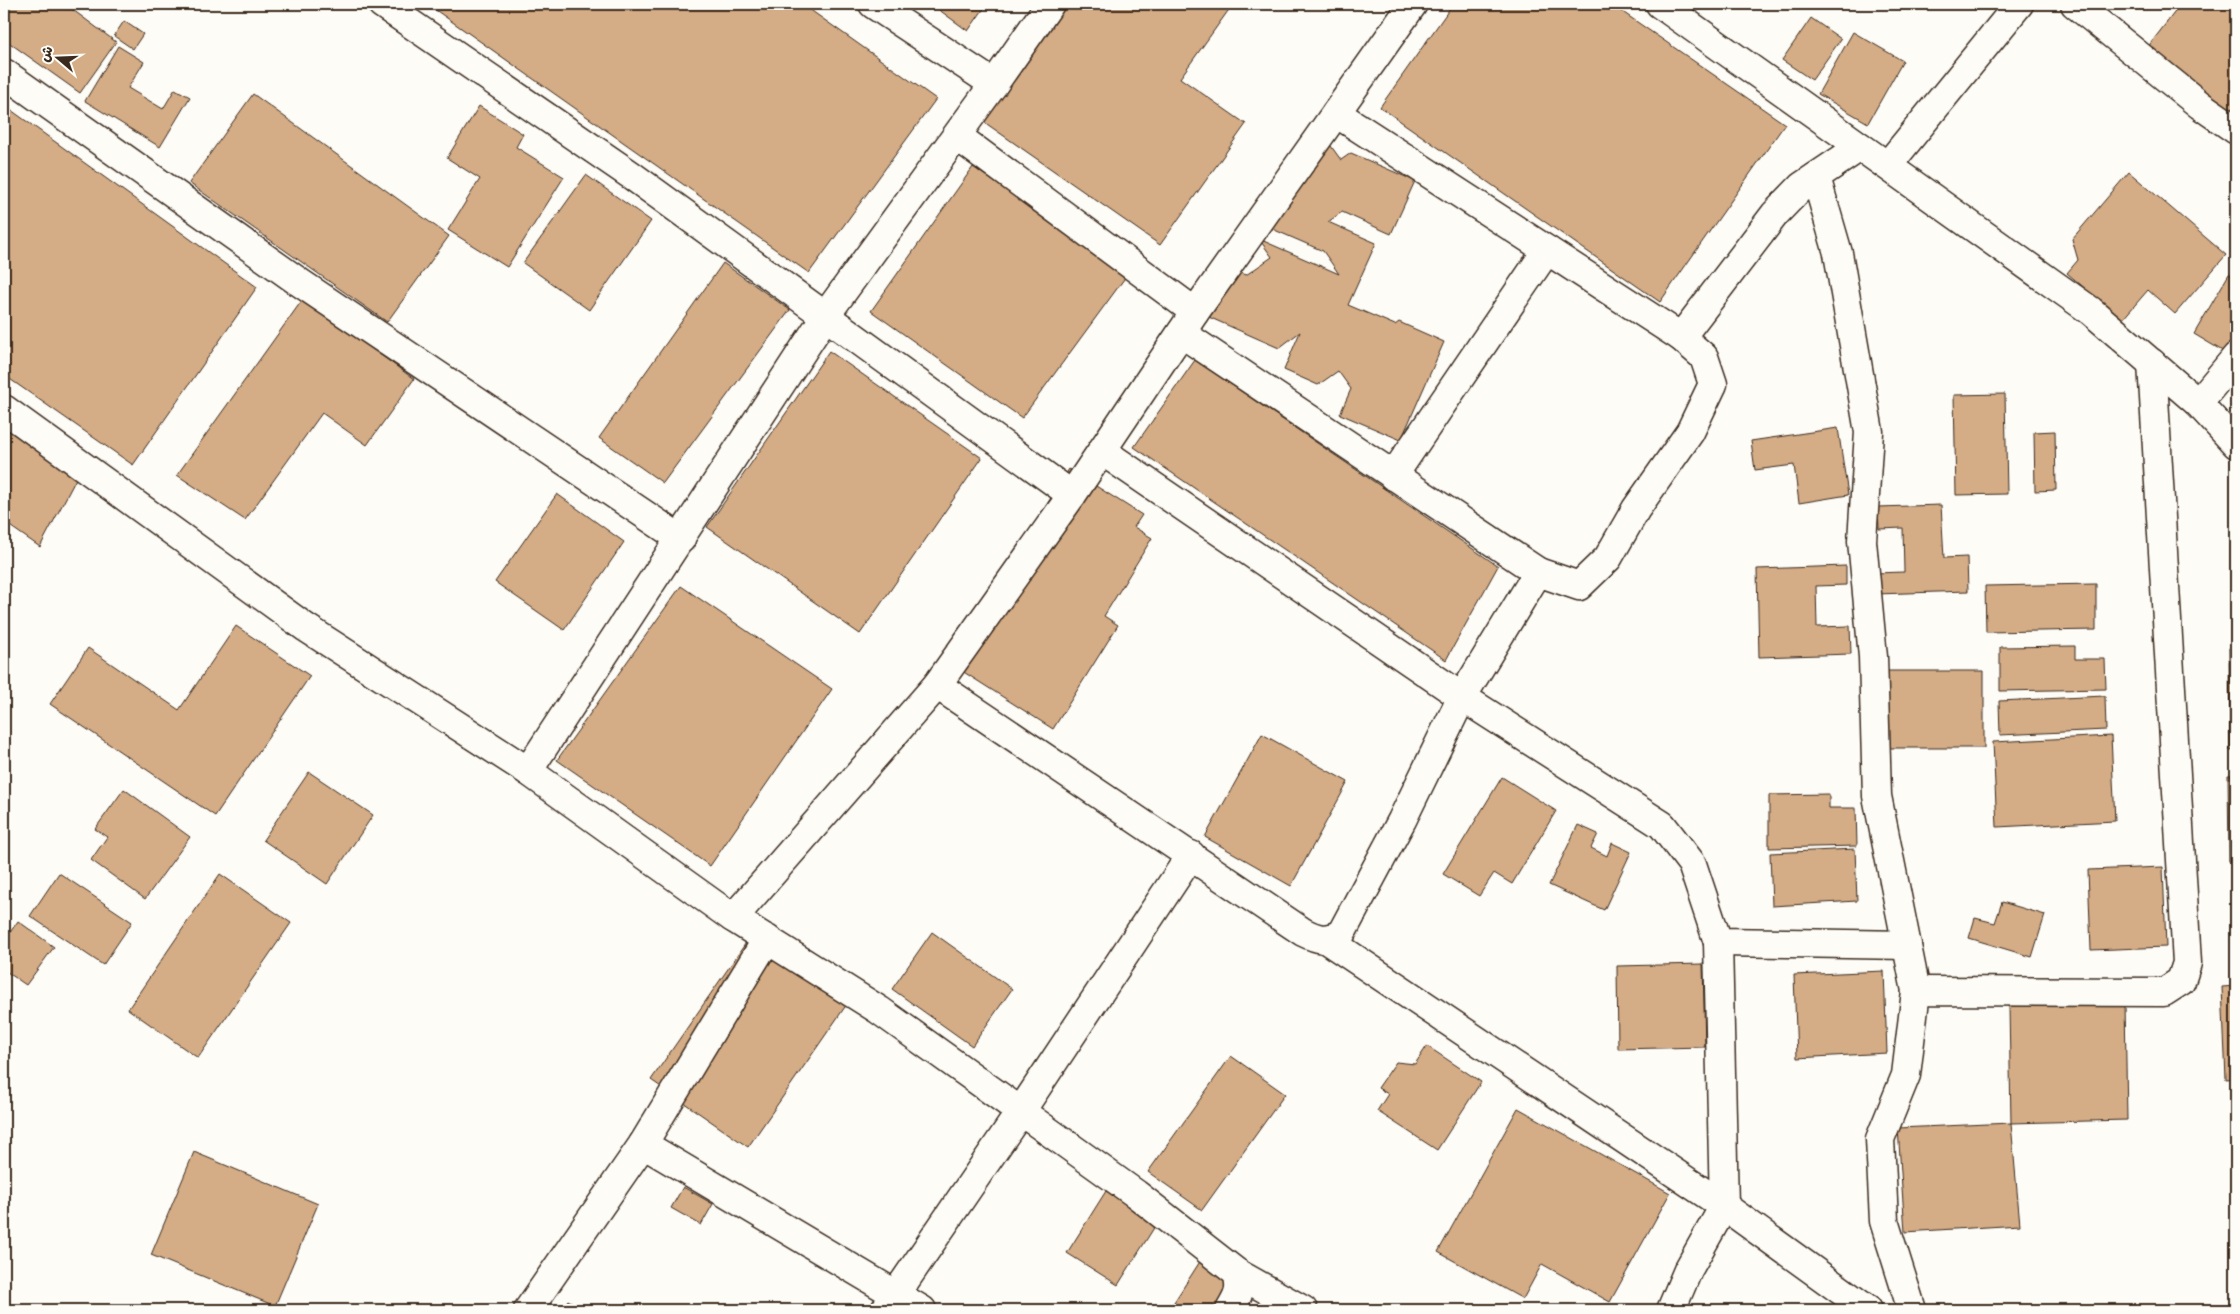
<svg xmlns="http://www.w3.org/2000/svg" width="2240" height="1314" font-family="'Shantell Sans','Playpen Sans Arabic',sans-serif">
<style>
.building{fill:#d4ac85;stroke:#3b2a1e}
.lines{fill:none;stroke-linecap:round;stroke-linejoin:round}
.minor-casing{stroke:#3b2a1e;stroke-width:31}
.minor{stroke:#fdfcf7;stroke-width:28}
</style>
<rect width="100%" height="100%" fill="#fdfcf7"/>
<filter id="ink" filterUnits="userSpaceOnUse"><feTurbulence type="fractalNoise" baseFrequency=".02" numOctaves="2"/><feDisplacementMap in="SourceGraphic" scale="10" xChannelSelector="R" yChannelSelector="G"/><feConvolveMatrix kernelMatrix="1 2 1 2 8 2 1 2 1" color-interpolation-filters="sRGB"/></filter>
<g filter="url(#ink)">
<g class="building">
<polygon points="4,4 65,4 116,42 80,93 4,39"/>
<polygon points="427,4 802,4 936,99 809,273"/>
<polygon points="931,4 987,4 968,31"/>
<polygon points="1067,4 1233,4 1180,78 1246,124 1160,245 984,122"/>
<polygon points="1453,4 1611,4 1785,124 1660,302 1380,107"/>
<polygon points="2181,4 2236,4 2236,118 2147,48"/>
<polygon points="1811,18 1841,39 1812,80 1782,60"/>
<polygon points="124,21 143,34 133,49 114,36"/>
<polygon points="1853,32 1903,61 1868,123 1818,94"/>
<polygon points="118,46 144,62 128,88 163,109 175,89 190,97 160,147 85,101"/>
<polygon points="253,94 449,236 387,322 189,183"/>
<polygon points="4,105 257,287 133,465 4,375"/>
<polygon points="479,106 523,134 516,147 564,177 507,267 448,230 480,179 447,158"/>
<polygon points="1318,128 1341,160 1351,153 1415,181 1391,234 1342,212 1328,222 1376,243 1348,305 1395,325 1399,322 1444,342 1401,440 1340,414 1351,389 1338,371 1318,385 1284,370 1300,332 1279,348 1195,311 1217,262 1246,275 1272,257 1259,239 1339,274 1323,251 1270,228"/>
<polygon points="973,167 1127,275 1022,418 871,311"/>
<polygon points="2129,172 2226,255 2175,314 2148,290 2122,320 2067,273 2078,260 2072,239"/>
<polygon points="586,175 651,221 589,310 523,263"/>
<polygon points="723,263 790,310 663,483 599,438"/>
<polygon points="2229,274 2236,278 2236,359 2194,334"/>
<polygon points="303,299 414,379 367,445 322,413 245,520 177,475"/>
<polygon points="829,351 982,458 860,634 707,527"/>
<polygon points="1195,360 1498,566 1446,660 1134,447"/>
<polygon points="2005,394 2007,494 1956,495 1954,395"/>
<polygon points="10,428 78,475 40,547 4,522 4,440"/>
<polygon points="1838,428 1848,495 1799,503 1794,465 1755,470 1751,441"/>
<polygon points="2055,431 2056,490 2035,491 2034,432"/>
<polygon points="1069,469 1142,515 1134,527 1152,538 1104,616 1118,625 1053,729 948,662"/>
<polygon points="557,494 624,542 564,630 495,582"/>
<polygon points="1941,505 1944,558 1967,557 1968,591 1876,594 1875,573 1904,572 1903,528 1879,529 1878,507"/>
<polygon points="1846,566 1846,585 1816,586 1817,627 1850,626 1851,654 1759,657 1757,569"/>
<polygon points="2096,584 2096,630 1986,632 1985,586"/>
<polygon points="681,586 832,689 710,866 557,760"/>
<polygon points="236,626 310,676 215,816 50,704 88,648 179,710"/>
<polygon points="2075,646 2075,659 2105,659 2106,689 2000,691 2000,647"/>
<polygon points="2229,648 2236,648 2236,750 2230,751"/>
<polygon points="1887,671 1984,671 1984,748 1888,748"/>
<polygon points="2105,696 2106,730 2000,735 1999,701"/>
<polygon points="1262,734 1348,782 1291,886 1205,837"/>
<polygon points="2111,736 2115,821 1997,827 1993,742"/>
<polygon points="309,772 373,815 327,884 263,840"/>
<polygon points="2228,775 2236,775 2236,861 2229,861"/>
<polygon points="1502,777 1556,811 1512,884 1494,873 1479,896 1443,874"/>
<polygon points="124,789 190,837 145,899 91,860 107,837 95,829"/>
<polygon points="1829,794 1829,808 1856,808 1857,846 1769,848 1769,795"/>
<polygon points="1578,825 1598,834 1591,848 1607,856 1612,843 1631,852 1604,910 1549,885"/>
<polygon points="1855,849 1857,901 1772,906 1770,853"/>
<polygon points="2163,867 2166,947 2091,950 2088,870"/>
<polygon points="2232,871 2236,871 2236,959 2234,959"/>
<polygon points="59,873 132,922 103,965 30,916"/>
<polygon points="220,874 291,923 198,1058 128,1009"/>
<polygon points="2002,902 2045,915 2032,957 1969,938 1975,918 1995,923"/>
<polygon points="18,921 54,947 26,985 4,970 4,941"/>
<polygon points="932,932 1012,989 972,1046 892,989"/>
<polygon points="750,937 847,1004 748,1147 651,1080"/>
<polygon points="1703,964 1705,1047 1618,1049 1617,966"/>
<polygon points="1884,971 1887,1053 1797,1058 1794,975"/>
<polygon points="2236,986 2236,1078 2226,1079 2222,987"/>
<polygon points="2125,1003 2127,1120 2011,1123 2009,1006"/>
<polygon points="1427,1046 1481,1082 1437,1150 1377,1111 1388,1094 1378,1088 1396,1062 1415,1064"/>
<polygon points="1231,1056 1285,1094 1202,1210 1148,1172"/>
<polygon points="1518,1108 1670,1193 1610,1302 1542,1264 1523,1299 1438,1252"/>
<polygon points="2011,1123 2020,1225 1905,1232 1898,1128"/>
<polygon points="194,1152 318,1204 275,1306 151,1255"/>
<polygon points="683,1187 713,1204 701,1225 671,1208"/>
<polygon points="1106,1191 1157,1223 1118,1285 1067,1253"/>
<polygon points="1201,1260 1231,1279 1223,1293 1249,1310 1169,1310"/>
<polygon points="568,1300 583,1310 561,1310"/>
</g>
<g class="lines">
<defs>
<g id="minor">
<polyline points="382,4 631,175 1072,495"/>
<polyline points="873,4 994,84"/>
<polyline points="1660,4 2091,311 2198,403 2236,444"/>
<polyline points="2075,4 2200,105 2236,130"/>
<polyline points="4,73 299,282 681,539"/>
<polyline points="1336,113 1681,337"/>
<polyline points="957,136 1195,312"/>
<polyline points="1888,165 2019,4"/>
<polyline points="1816,177 1838,253 1869,432 1862,541 1873,657 1877,796 1916,991"/>
<polyline points="1181,333 1538,572"/>
<polyline points="2198,403 2236,357"/>
<polyline points="4,409 305,627 528,771 733,918 937,685 1072,495 1195,312 1413,4"/>
<polyline points="1102,451 1462,697 1662,825 1692,864 1718,942 1907,945"/>
<polyline points="1393,476 1547,250"/>
<path d="M937 685 1303 932C1319 940 1325 941 1341 934L1402 820 1462 697 1538 572 1579 586 1608 558 1636 509 1690 432 1713 384 1704 357 1681 337 1775 214 1802 186 1860 147"/>
<polyline points="528,771 826,315 994,84 1050,4"/>
<path d="M733 918 879 1010 1136 1194 1237 1273C1242 1289 1238 1297 1230 1310"/>
<polyline points="1327,940 1724,1206 1868,1310"/>
<polyline points="643,1144 922,1310"/>
<polyline points="1237,1273 1303,1310"/>
<polyline points="528,1310 643,1144 767,939"/>
<polyline points="885,1310 1021,1111 1191,855"/>
<polyline points="1671,1310 1688,1270 1724,1206 1718,942"/>
<polyline points="1912,1310 1884,1221 1880,1139 1906,1075 1916,991 2164,992 2181,981 2187,963 2152,363"/>
</g>
</defs>
<use href="#minor" class="minor-casing"/>
<use href="#minor" class="minor"/>
</g>
</g>
<rect width="2240" height="1314" fill="none" stroke="#fdfcf7" stroke-width="20"/>
<rect x="10" y="10" width="2220" height="1294" fill="none" stroke="#3b2a1e" stroke-width="2" filter="url(#ink)"/>
<g transform="translate(58 58) rotate(289)" stroke="#fdfcf7" stroke-width="4" paint-order="stroke">
<path d="M0-4L9 19L0 12L-9 19Z" fill="#3b2a1e"/>
<text y="-8" font-size="14" font-weight="bold" text-anchor="middle" fill="#3b2a1e">ش</text>
</g>
</svg>
